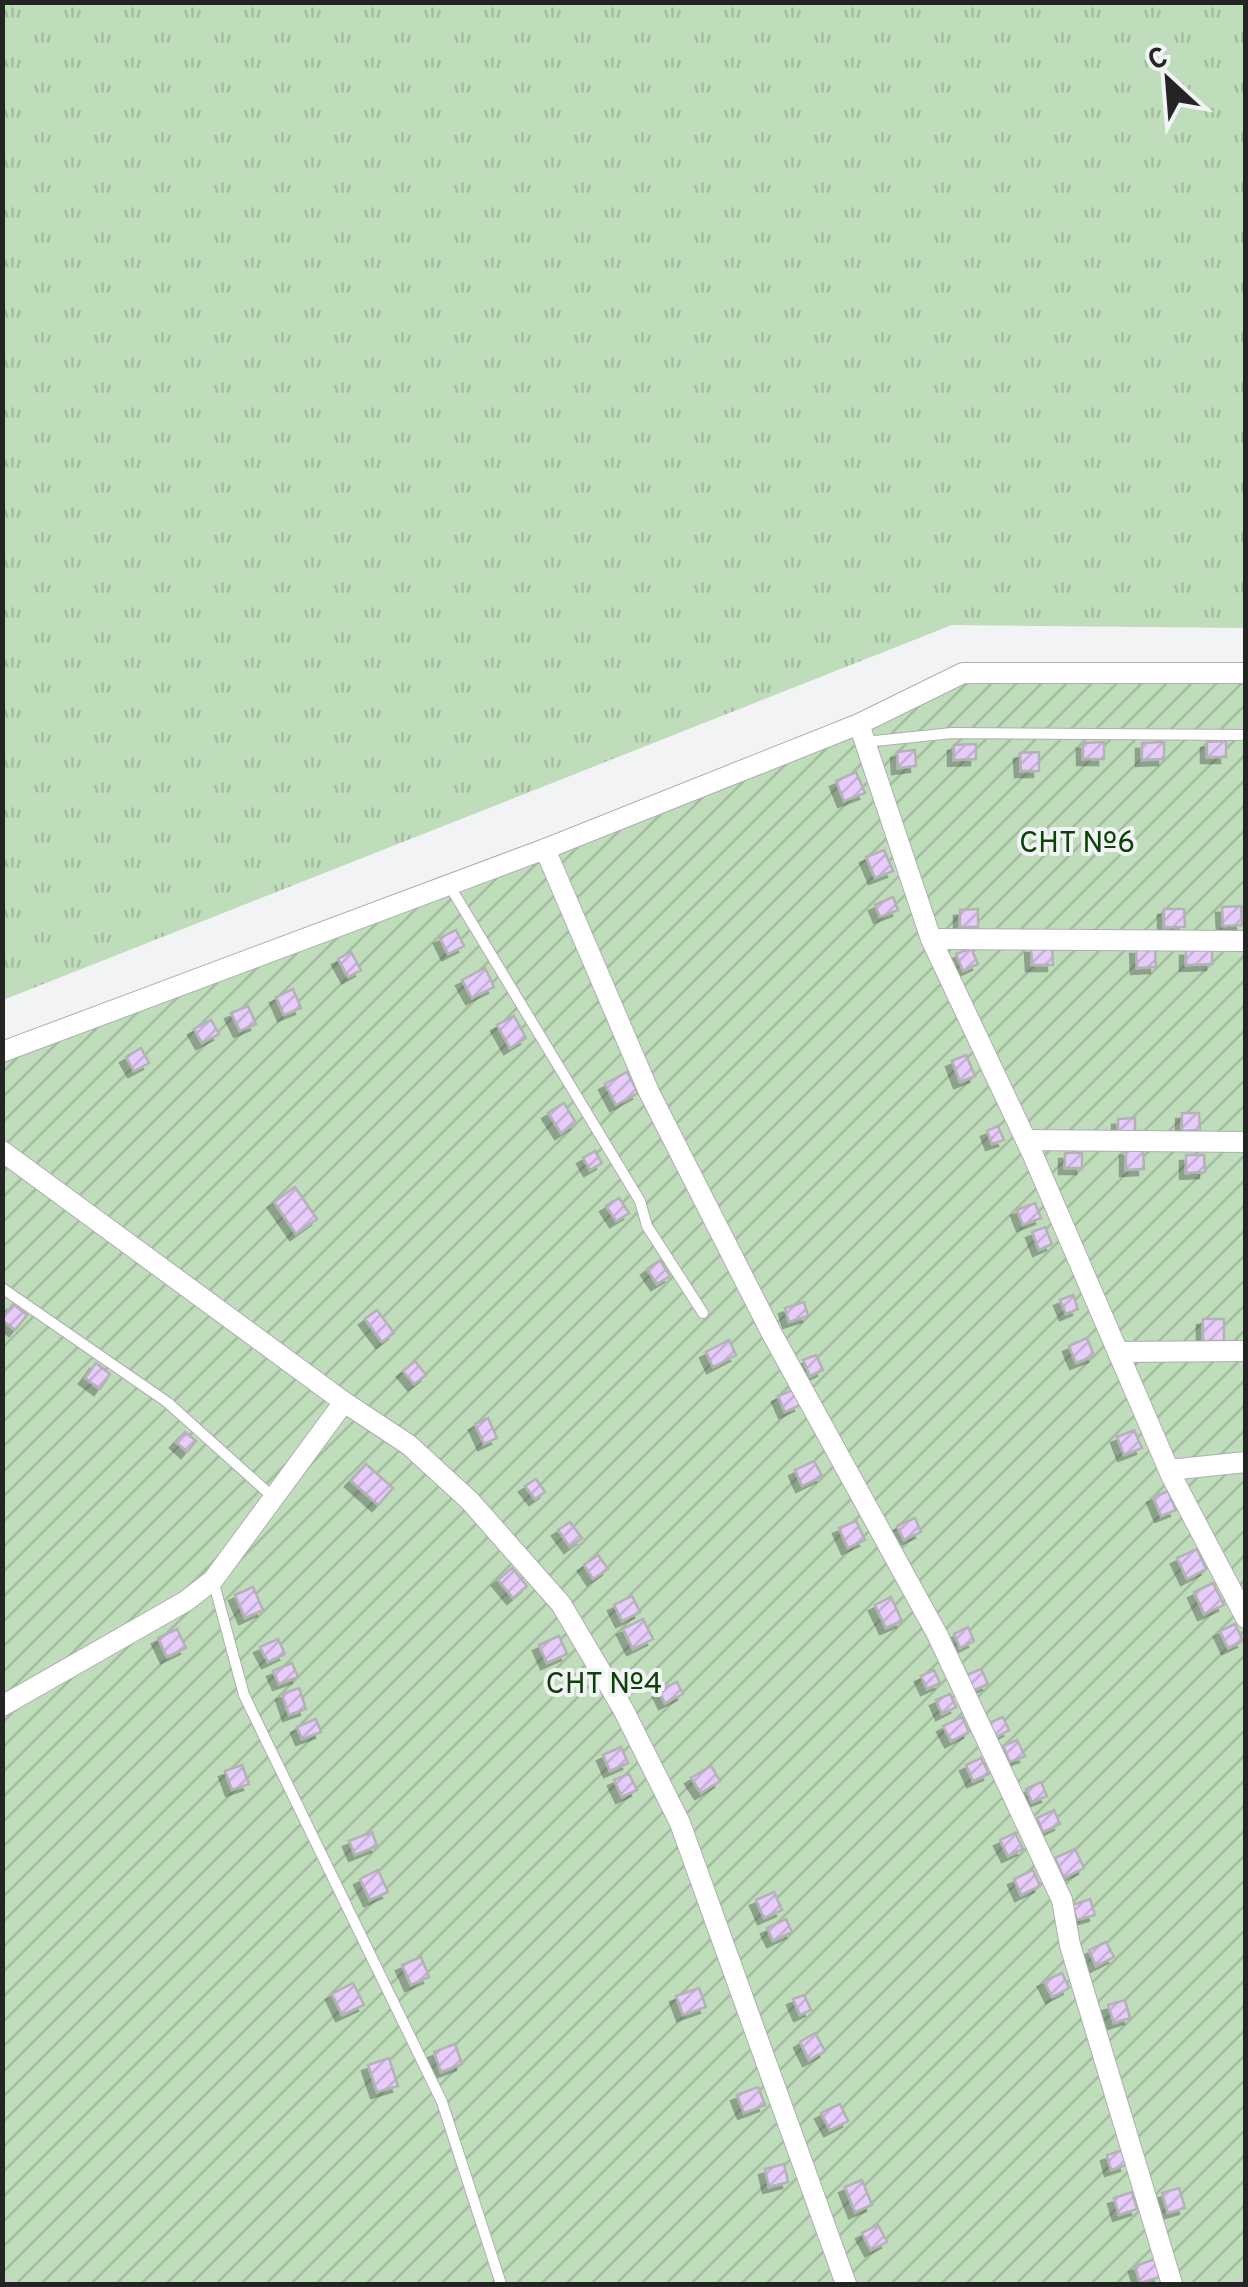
<svg xmlns="http://www.w3.org/2000/svg" width="1248" height="2287" font-family="Overpass,sans-serif">
<style>
.grass{fill:url(#grass-tufts)}
.garden{fill:url(#garden-furrows)}
.building{fill:url(#building-hatch);stroke:#b3b2b4;stroke-width:2.5;filter:url(#shadow)}
.lines{fill:none;stroke-linecap:round;stroke-linejoin:round}
.lane-casing{stroke:#aeafb0;stroke-width:12}
.street-casing{stroke:#aeafb0;stroke-width:22}
.lane{stroke:#fff;stroke-width:10}
.street{stroke:#fff;stroke-width:20}
.labels{text-anchor:middle;stroke-width:8;stroke-linejoin:round;paint-order:stroke}
.park-label{font-size:30px;fill:#0e4009;stroke:#f2f3f4}
</style>
<defs>
<pattern id="grass-tufts" width="24" height="20" patternUnits="userSpaceOnUse" patternTransform="scale(2.5)"><rect width="24" height="20" fill="#bfdcbb"/><path d="M3 7l-1-3M5 7V3M7 7l1-3M15 17l-1-3M17 17v-4M19 17l1-3" fill="none" stroke="#a4bda1"/></pattern>
<pattern id="garden-furrows" width="10" height="10" patternUnits="userSpaceOnUse" patternTransform="scale(2.5)"><rect width="10" height="10" fill="#bfdcbb"/><path d="M-1 1l2-2M0 10L10 0M9 11l2-2" fill="none" stroke="#a4bda1"/></pattern>
<pattern id="building-hatch" width="6" height="6" patternUnits="userSpaceOnUse" patternTransform="scale(2.5)"><rect width="6" height="6" fill="#e7ccfb"/><path d="M-1 1l2-2M0 6l6-6M5 7l2-2" fill="none" stroke="#c6afd7"/></pattern>
<filter id="shadow"><feDropShadow dx="-6" dy="6" stdDeviation="0" flood-color="#0004"/></filter>
</defs>
<rect width="100%" height="100%" fill="#f2f3f4"/>
<polygon class="grass" points="3,2 1245,3 1245,628 952,625 3,1000"/>
<polygon class="garden" points="963,673 1245,673 1245,2284 3,2284 3,1052 545,849"/>
<g class="building">
<polygon points="1226,741 1226,757 1207,757 1207,742"/>
<polygon points="1104,742 1104,759 1083,759 1083,743"/>
<polygon points="1164,742 1164,759 1142,760 1142,743"/>
<polygon points="976,744 976,759 954,760 954,745"/>
<polygon points="915,750 916,766 898,768 897,752"/>
<polygon points="1039,752 1039,771 1021,771 1020,753"/>
<polygon points="856,772 865,793 844,801 836,781"/>
<polygon points="884,850 893,871 875,878 866,857"/>
<polygon points="893,897 898,910 880,917 875,905"/>
<polygon points="1241,906 1242,925 1223,926 1222,907"/>
<polygon points="978,909 978,927 960,927 960,910"/>
<polygon points="1164,909 1184,909 1185,927 1164,927"/>
<polygon points="456,930 464,946 448,954 440,938"/>
<polygon points="1031,947 1052,947 1053,965 1032,965"/>
<polygon points="971,948 978,964 963,971 956,954"/>
<polygon points="1136,948 1155,948 1156,967 1137,968"/>
<polygon points="1212,949 1212,964 1186,965 1186,950"/>
<polygon points="351,952 361,970 348,977 338,959"/>
<polygon points="485,968 494,987 472,998 462,980"/>
<polygon points="293,989 301,1008 284,1015 276,997"/>
<polygon points="248,1006 256,1024 240,1031 231,1013"/>
<polygon points="514,1016 526,1038 510,1048 497,1025"/>
<polygon points="211,1020 219,1034 202,1043 194,1029"/>
<polygon points="141,1048 149,1063 134,1071 126,1057"/>
<polygon points="966,1055 975,1076 960,1082 952,1061"/>
<polygon points="627,1072 638,1093 616,1105 605,1084"/>
<polygon points="564,1103 576,1123 561,1133 548,1113"/>
<polygon points="1182,1113 1199,1113 1200,1130 1182,1131"/>
<polygon points="1135,1118 1135,1132 1118,1133 1118,1119"/>
<polygon points="998,1126 1004,1140 992,1144 987,1131"/>
<polygon points="1143,1149 1144,1169 1126,1170 1126,1150"/>
<polygon points="595,1151 602,1163 590,1170 583,1158"/>
<rect x="1065" y="1153" width="17" height="15"/>
<polygon points="1186,1155 1204,1155 1205,1172 1186,1173"/>
<polygon points="295,1187 317,1219 296,1234 274,1202"/>
<polygon points="619,1198 629,1213 616,1221 606,1206"/>
<polygon points="1035,1203 1041,1218 1023,1225 1017,1210"/>
<polygon points="1045,1227 1052,1244 1039,1250 1032,1232"/>
<polygon points="660,1260 670,1276 657,1284 647,1269"/>
<polygon points="1073,1295 1078,1309 1066,1314 1060,1300"/>
<polygon points="804,1302 808,1316 789,1322 785,1308"/>
<polygon points="13,1304 27,1315 15,1330 2,1320"/>
<polygon points="377,1310 394,1333 382,1342 365,1319"/>
<rect x="1203" y="1319" width="21" height="22"/>
<polygon points="1087,1338 1094,1356 1076,1363 1069,1346"/>
<polygon points="729,1340 736,1355 713,1367 706,1352"/>
<polygon points="816,1355 823,1370 810,1376 803,1360"/>
<polygon points="415,1361 426,1375 414,1384 403,1371"/>
<polygon points="96,1363 110,1374 100,1389 85,1378"/>
<polygon points="793,1390 800,1405 785,1412 778,1396"/>
<polygon points="488,1418 497,1438 484,1444 475,1424"/>
<polygon points="1134,1430 1142,1448 1124,1455 1117,1437"/>
<polygon points="185,1432 196,1441 187,1452 176,1442"/>
<polygon points="814,1461 822,1476 802,1486 795,1470"/>
<polygon points="366,1464 393,1488 378,1505 351,1481"/>
<polygon points="536,1479 545,1492 535,1499 525,1486"/>
<polygon points="1168,1491 1176,1510 1161,1516 1153,1497"/>
<polygon points="915,1518 921,1532 904,1540 897,1526"/>
<polygon points="856,1521 865,1540 848,1548 839,1528"/>
<polygon points="570,1522 582,1538 570,1547 558,1530"/>
<polygon points="1197,1549 1206,1569 1187,1579 1177,1558"/>
<polygon points="598,1555 608,1569 593,1579 584,1565"/>
<polygon points="512,1568 527,1586 513,1598 498,1580"/>
<polygon points="1213,1583 1224,1605 1204,1614 1194,1592"/>
<polygon points="253,1587 263,1610 245,1618 235,1595"/>
<polygon points="632,1596 640,1612 622,1621 614,1605"/>
<polygon points="891,1597 902,1621 886,1628 875,1605"/>
<polygon points="643,1619 653,1639 633,1649 623,1629"/>
<polygon points="1235,1624 1243,1641 1228,1648 1220,1631"/>
<polygon points="968,1627 974,1641 960,1648 954,1634"/>
<polygon points="177,1629 186,1648 167,1657 158,1638"/>
<polygon points="559,1636 567,1654 547,1663 539,1645"/>
<polygon points="278,1639 285,1654 268,1662 260,1647"/>
<polygon points="292,1663 298,1677 279,1684 273,1671"/>
<polygon points="981,1669 988,1684 972,1691 965,1676"/>
<polygon points="934,1670 940,1683 927,1689 921,1676"/>
<polygon points="677,1682 683,1694 665,1703 659,1691"/>
<polygon points="299,1688 306,1709 289,1715 282,1694"/>
<polygon points="950,1694 956,1707 942,1714 936,1700"/>
<polygon points="962,1717 969,1732 951,1741 943,1726"/>
<polygon points="1003,1717 1009,1730 996,1737 989,1723"/>
<polygon points="316,1719 321,1732 302,1739 297,1727"/>
<polygon points="1017,1740 1025,1756 1010,1762 1003,1746"/>
<polygon points="621,1747 628,1763 610,1771 603,1755"/>
<polygon points="981,1758 989,1774 973,1781 966,1765"/>
<polygon points="242,1765 249,1784 232,1790 225,1771"/>
<polygon points="711,1766 720,1781 701,1793 691,1778"/>
<polygon points="629,1774 637,1790 622,1797 614,1780"/>
<polygon points="1041,1782 1047,1796 1032,1802 1026,1789"/>
<polygon points="1054,1810 1060,1824 1043,1832 1037,1818"/>
<polygon points="372,1832 377,1846 355,1855 349,1841"/>
<polygon points="1015,1833 1023,1849 1008,1856 1000,1840"/>
<polygon points="1075,1849 1084,1868 1064,1878 1055,1858"/>
<polygon points="378,1870 388,1892 370,1900 360,1879"/>
<polygon points="1033,1870 1040,1886 1021,1895 1014,1879"/>
<polygon points="774,1892 782,1910 764,1918 756,1900"/>
<polygon points="1090,1899 1095,1915 1077,1920 1072,1905"/>
<polygon points="786,1919 792,1932 773,1941 767,1928"/>
<polygon points="1106,1942 1114,1957 1096,1966 1089,1950"/>
<polygon points="421,1957 429,1977 411,1985 402,1965"/>
<polygon points="1062,1973 1069,1988 1052,1997 1044,1981"/>
<polygon points="353,1983 364,2005 342,2015 332,1994"/>
<polygon points="699,1988 706,2007 683,2015 676,1996"/>
<polygon points="804,1995 811,2010 800,2015 793,1999"/>
<polygon points="1125,2000 1130,2018 1114,2023 1108,2005"/>
<polygon points="815,2033 825,2051 809,2060 800,2042"/>
<polygon points="455,2044 462,2064 441,2072 434,2052"/>
<polygon points="389,2058 398,2086 377,2092 368,2065"/>
<polygon points="758,2087 765,2105 744,2113 737,2095"/>
<polygon points="840,2104 848,2121 830,2130 821,2113"/>
<polygon points="1122,2150 1126,2165 1111,2170 1107,2155"/>
<polygon points="784,2164 788,2182 769,2187 765,2169"/>
<polygon points="862,2180 872,2205 855,2212 845,2187"/>
<polygon points="1179,2188 1185,2208 1168,2213 1162,2193"/>
<polygon points="1132,2192 1137,2209 1119,2215 1114,2198"/>
<polygon points="878,2225 887,2242 871,2250 862,2233"/>
<polygon points="1155,2259 1160,2277 1140,2283 1135,2266"/>
</g>
<g class="lines">
<defs>
<g id="lane">
<polyline points="865,742 952,733 1246,735"/>
<polyline points="449,885 640,1201 647,1226 703,1313"/>
<polyline points="2,1288 167,1402 274,1498"/>
<polyline points="213,1580 244,1695 442,2102 501,2284"/>
</g>
<g id="street">
<polyline points="859,724 931,939 1033,1155 1171,1475 1246,1618"/>
<polyline points="545,849 649,1092 771,1332 937,1634 1062,1900 1070,1945 1172,2284"/>
<polyline points="931,939 1246,941"/>
<polyline points="2,1052 545,849 859,724 963,673 1246,673"/>
<polyline points="1026,1140 1246,1142"/>
<polyline points="2,1151 344,1402 409,1445 470,1501 561,1604 623,1709 680,1823 846,2284"/>
<polyline points="1118,1352 1246,1351"/>
<polyline points="1169,1470 1246,1462"/>
<polyline points="2,1706 186,1601 213,1580 344,1402"/>
</g>
</defs>
<use href="#lane" class="lane-casing"/>
<use href="#street" class="street-casing"/>
<use href="#lane" class="lane"/>
<use href="#street" class="street"/>
</g>
<g class="labels">
<g class="park-label">
<text x="1077" y="852">СНТ №6</text>
<text x="604" y="1693">СНТ №4</text>
</g>
</g>
<rect width="1248" height="2287" fill="none" stroke="#242424" stroke-width="10"/>
<g transform="translate(1168 80) rotate(334)" stroke="#f2f3f4" stroke-width="8" paint-order="stroke">
<path d="M0-8L18 38L0 25L-18 38Z" fill="#242424"/>
<text y="-15" font-size="28" font-weight="bold" text-anchor="middle" fill="#242424">С</text>
</g>
</svg>
